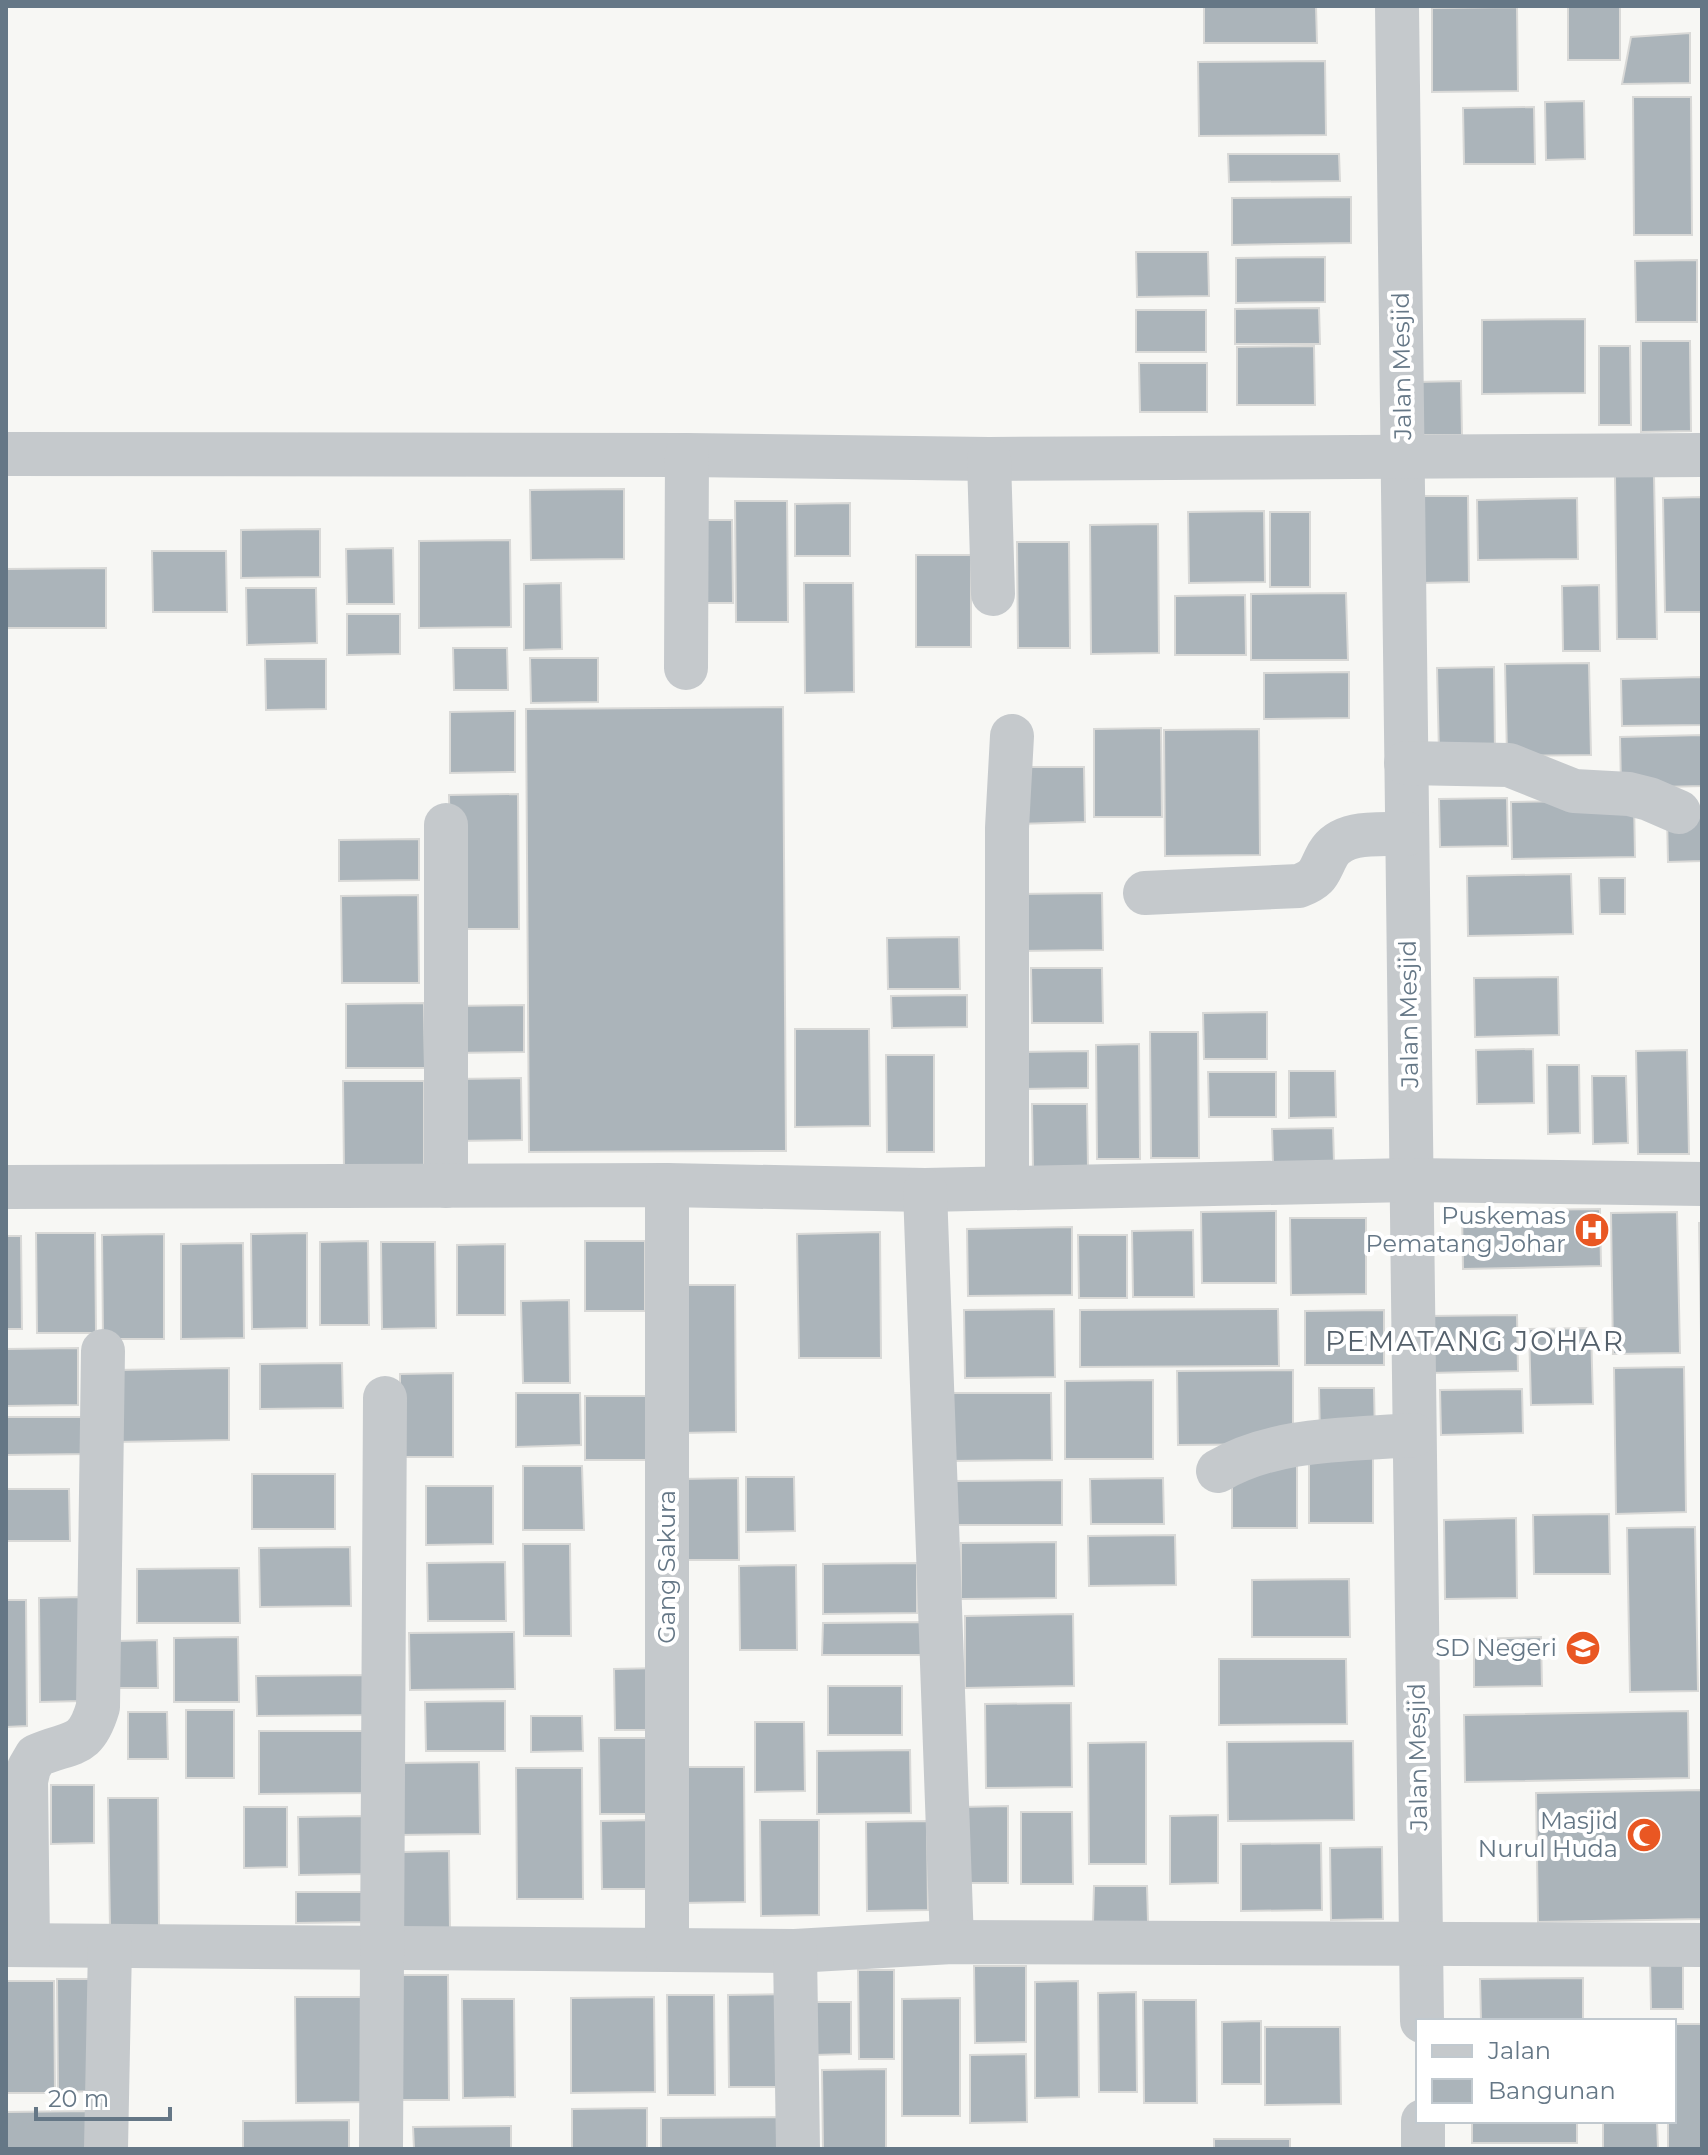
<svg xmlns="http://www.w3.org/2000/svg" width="1708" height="2155" font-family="Montserrat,sans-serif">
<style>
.building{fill:#abb4ba;stroke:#d9d9d7;stroke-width:2}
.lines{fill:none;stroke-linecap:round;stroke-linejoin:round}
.minor{stroke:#c5c9cc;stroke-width:44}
.labels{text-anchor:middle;stroke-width:8;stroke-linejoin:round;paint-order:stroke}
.street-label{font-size:24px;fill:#657786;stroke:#fff}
.poi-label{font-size:24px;fill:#657786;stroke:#fff;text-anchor:end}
.quarter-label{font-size:28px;letter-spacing:2px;fill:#54606b;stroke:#fff}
</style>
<rect width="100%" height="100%" fill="#f7f7f4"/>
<g class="building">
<polygon points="1204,6 1316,6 1317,43 1204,43"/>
<rect x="1568" y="6" width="52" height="54"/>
<polygon points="1517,7 1518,91 1432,92 1432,8"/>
<polygon points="1690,33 1690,83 1622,84 1631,37"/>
<polygon points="1325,61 1326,135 1199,136 1198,62"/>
<polygon points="1633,97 1691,97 1692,235 1634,235"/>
<polygon points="1584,101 1585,159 1546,160 1545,102"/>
<polygon points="1534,107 1535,164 1464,164 1463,108"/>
<polygon points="1228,154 1339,154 1340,181 1229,182"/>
<polygon points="1351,197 1351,243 1232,245 1232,198"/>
<polygon points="1136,252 1208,252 1209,296 1137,297"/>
<polygon points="1325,257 1325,302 1236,303 1236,258"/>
<polygon points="1697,260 1697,322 1636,322 1635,261"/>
<polygon points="1319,308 1320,344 1235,344 1235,309"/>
<rect x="1136" y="310" width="70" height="42"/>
<polygon points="1585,319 1585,393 1482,394 1482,320"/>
<polygon points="1641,341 1690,341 1691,431 1641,432"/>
<polygon points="1314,346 1315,405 1237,405 1237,347"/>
<polygon points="1599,346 1630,346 1631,425 1599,425"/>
<polygon points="1139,363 1207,363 1207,412 1140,412"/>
<polygon points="1461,381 1462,435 1417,435 1417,382"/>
<polygon points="1654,475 1657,639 1617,639 1615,476"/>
<polygon points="624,489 624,559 531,560 530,490"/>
<polygon points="1418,496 1468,496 1469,582 1419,583"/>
<polygon points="1702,497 1702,612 1665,612 1663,498"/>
<polygon points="1577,498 1578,559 1478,560 1477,500"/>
<polygon points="735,501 787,501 788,622 736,622"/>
<polygon points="850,503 850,556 795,556 795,504"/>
<polygon points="1264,511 1265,582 1189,583 1188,512"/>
<rect x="1270" y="512" width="40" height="75"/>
<polygon points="691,520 732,520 733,603 692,603"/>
<polygon points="1158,524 1159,653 1091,654 1090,525"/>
<polygon points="320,529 320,577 241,578 241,530"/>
<polygon points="510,540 511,627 419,628 419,541"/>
<polygon points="1017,542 1069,542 1070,648 1018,648"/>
<polygon points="393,548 394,604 347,604 346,549"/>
<polygon points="152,551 226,551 227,612 153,612"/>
<rect x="916" y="555" width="55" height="92"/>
<polygon points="106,568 106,628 6,628 6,569"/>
<polygon points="561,583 562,649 524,650 524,584"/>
<polygon points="804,583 853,583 854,692 805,693"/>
<polygon points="1599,585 1600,651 1563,651 1562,586"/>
<polygon points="246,588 316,588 317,643 247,645"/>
<polygon points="1346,593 1348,660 1251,660 1251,594"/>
<polygon points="1245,595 1246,655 1175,655 1175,596"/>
<polygon points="347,614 400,614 400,654 347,655"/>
<polygon points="453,648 507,648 508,690 454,690"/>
<polygon points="530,658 598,658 598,702 531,703"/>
<polygon points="265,659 326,659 326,709 266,710"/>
<polygon points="1589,663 1591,755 1507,756 1505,664"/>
<polygon points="1494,667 1495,753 1439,754 1437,668"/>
<polygon points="1349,672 1349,718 1264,719 1264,673"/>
<polygon points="1702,677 1702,725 1622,726 1621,679"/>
<polygon points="783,707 786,1151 529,1152 526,709"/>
<polygon points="515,711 515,772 450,773 450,712"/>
<polygon points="1161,728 1162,817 1094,817 1094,729"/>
<polygon points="1259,729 1260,855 1165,856 1164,730"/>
<polygon points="1702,735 1702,786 1621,788 1620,737"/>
<polygon points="1015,767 1084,767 1085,822 1015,824"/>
<polygon points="518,794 519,929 451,929 449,795"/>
<polygon points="1507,798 1508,846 1440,847 1439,799"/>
<polygon points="1634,800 1635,857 1512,859 1511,802"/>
<polygon points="1702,815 1702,861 1668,862 1667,816"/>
<polygon points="419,839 419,880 339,881 339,840"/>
<polygon points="1571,874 1573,934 1468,936 1467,876"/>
<polygon points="1599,878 1625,878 1625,914 1600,914"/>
<polygon points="1102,893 1103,950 1018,951 1017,894"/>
<polygon points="418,895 419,983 342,983 341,896"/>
<polygon points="959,937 960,989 888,989 887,938"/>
<polygon points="1031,968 1102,968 1103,1023 1032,1023"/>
<polygon points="1558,977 1559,1035 1475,1037 1474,978"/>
<polygon points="967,995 967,1027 892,1028 891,996"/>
<polygon points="424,1003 425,1068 346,1068 346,1004"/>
<polygon points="524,1005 524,1052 451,1053 451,1006"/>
<polygon points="1267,1012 1267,1059 1204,1059 1203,1013"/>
<polygon points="795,1029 869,1029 870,1126 795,1127"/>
<polygon points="1150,1032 1198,1032 1199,1158 1151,1158"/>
<polygon points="1139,1044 1140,1159 1097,1159 1096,1045"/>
<polygon points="1533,1049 1534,1103 1477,1104 1476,1050"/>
<polygon points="1687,1050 1689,1154 1638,1154 1636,1051"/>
<polygon points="1088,1051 1088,1088 1020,1089 1019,1052"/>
<polygon points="886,1055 934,1055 934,1152 887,1152"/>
<polygon points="1547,1065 1579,1065 1580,1133 1548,1134"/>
<polygon points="1289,1071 1335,1071 1336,1117 1289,1118"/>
<polygon points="1208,1072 1276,1072 1276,1117 1209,1117"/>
<polygon points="1592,1076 1626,1076 1628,1143 1593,1144"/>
<polygon points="521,1078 522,1140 454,1141 454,1079"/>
<polygon points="343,1081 424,1081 424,1170 344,1171"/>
<polygon points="1032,1104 1087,1104 1088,1168 1033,1169"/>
<polygon points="1333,1128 1334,1163 1273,1164 1272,1129"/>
<polygon points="1600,1209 1601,1266 1463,1269 1462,1211"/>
<polygon points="1276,1211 1276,1283 1202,1283 1201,1212"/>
<polygon points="1677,1212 1680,1353 1613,1354 1611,1213"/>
<polygon points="1290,1218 1366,1218 1366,1294 1291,1295"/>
<polygon points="1699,1223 1702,1223 1702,1333 1701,1333"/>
<polygon points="1072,1227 1072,1295 968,1296 967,1229"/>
<polygon points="1193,1230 1194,1297 1133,1297 1132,1231"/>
<polygon points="880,1232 881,1358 799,1358 797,1234"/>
<polygon points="36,1233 95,1233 96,1333 37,1333"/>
<polygon points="307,1233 307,1328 252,1329 251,1234"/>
<polygon points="164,1234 164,1339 103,1339 102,1235"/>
<polygon points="1078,1235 1127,1235 1127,1298 1079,1298"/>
<polygon points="6,1236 21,1236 22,1329 6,1329"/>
<polygon points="368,1241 369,1325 320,1325 320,1242"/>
<rect x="585" y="1241" width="60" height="70"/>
<polygon points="381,1242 435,1242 436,1328 382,1329"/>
<polygon points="243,1243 244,1338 181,1339 181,1244"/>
<polygon points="505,1244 505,1315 457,1315 457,1245"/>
<polygon points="679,1285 735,1285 736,1432 680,1433"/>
<polygon points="569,1300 570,1383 523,1383 521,1301"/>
<polygon points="1054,1309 1055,1377 965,1378 964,1310"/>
<polygon points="1278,1309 1279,1366 1080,1367 1080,1310"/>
<polygon points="1384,1310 1384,1365 1305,1365 1305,1311"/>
<polygon points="1517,1315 1518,1371 1430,1373 1429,1316"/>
<polygon points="1591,1328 1593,1404 1531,1405 1529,1329"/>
<polygon points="78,1348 78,1405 6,1406 6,1349"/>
<polygon points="342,1363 343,1408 260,1409 260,1364"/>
<polygon points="1684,1367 1686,1512 1616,1514 1614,1368"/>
<polygon points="229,1368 229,1440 116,1442 116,1370"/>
<polygon points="1293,1370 1293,1444 1178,1445 1177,1371"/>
<polygon points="453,1373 453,1457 400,1457 400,1374"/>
<polygon points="1153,1380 1153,1459 1065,1459 1065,1381"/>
<polygon points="1319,1388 1374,1388 1375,1438 1320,1438"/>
<polygon points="1522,1389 1523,1433 1441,1435 1440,1390"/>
<polygon points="516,1393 580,1393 581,1445 516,1447"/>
<polygon points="949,1393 1051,1393 1052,1460 950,1461"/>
<polygon points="585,1396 651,1396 653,1460 585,1460"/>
<polygon points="6,1417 88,1417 88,1454 6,1455"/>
<rect x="1309" y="1458" width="64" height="65"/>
<polygon points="523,1466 582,1466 584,1530 523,1530"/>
<rect x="1232" y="1466" width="65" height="62"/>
<rect x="252" y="1474" width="83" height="55"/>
<polygon points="746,1477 794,1477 795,1531 746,1532"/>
<polygon points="738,1478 739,1560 681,1560 680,1479"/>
<polygon points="1163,1478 1164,1524 1091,1524 1090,1479"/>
<polygon points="1062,1480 1062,1525 956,1525 955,1481"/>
<polygon points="426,1486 493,1486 493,1544 426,1545"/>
<polygon points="6,1489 69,1489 70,1541 6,1541"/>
<polygon points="1609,1514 1610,1574 1534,1574 1533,1515"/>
<polygon points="1516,1518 1517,1598 1445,1599 1444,1520"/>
<polygon points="1695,1527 1698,1691 1630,1692 1627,1528"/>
<polygon points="1175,1535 1176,1585 1089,1586 1088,1536"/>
<polygon points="1056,1542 1056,1598 961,1599 961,1543"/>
<polygon points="523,1544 570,1544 571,1636 524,1636"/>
<polygon points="350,1547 351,1606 260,1607 259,1548"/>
<polygon points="505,1562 506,1621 428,1621 427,1563"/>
<polygon points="917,1563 917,1613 823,1614 823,1564"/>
<polygon points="796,1565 797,1650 740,1650 739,1566"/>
<polygon points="239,1568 240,1623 137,1623 137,1569"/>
<polygon points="1349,1579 1350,1637 1252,1637 1252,1580"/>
<polygon points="81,1597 82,1701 40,1702 39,1598"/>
<polygon points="6,1600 26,1600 27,1726 6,1727"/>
<polygon points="1073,1614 1074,1686 965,1688 965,1616"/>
<polygon points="928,1622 928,1655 822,1655 823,1623"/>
<polygon points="514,1632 515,1689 410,1690 409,1633"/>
<polygon points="238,1637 239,1702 174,1702 174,1638"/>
<polygon points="1541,1637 1542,1686 1474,1687 1474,1639"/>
<polygon points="157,1640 158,1688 117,1688 116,1641"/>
<polygon points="1219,1659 1346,1659 1347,1724 1219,1725"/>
<polygon points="660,1668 660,1730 615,1730 614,1669"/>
<polygon points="373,1675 373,1715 257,1716 256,1676"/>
<rect x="828" y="1686" width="74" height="49"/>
<polygon points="505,1701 505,1751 426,1751 425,1702"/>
<polygon points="1071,1703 1072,1787 986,1788 985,1704"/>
<rect x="186" y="1710" width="48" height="68"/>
<polygon points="1688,1711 1689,1778 1465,1782 1464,1715"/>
<polygon points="128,1712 167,1712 168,1759 128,1759"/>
<polygon points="531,1716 582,1716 583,1751 531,1752"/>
<polygon points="755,1722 804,1722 805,1791 755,1792"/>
<polygon points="259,1731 368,1731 370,1793 259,1794"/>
<polygon points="599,1738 660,1738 661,1814 600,1814"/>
<polygon points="1353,1741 1354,1820 1228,1821 1227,1742"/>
<polygon points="1146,1742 1146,1864 1089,1864 1088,1743"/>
<polygon points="910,1750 911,1813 817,1814 817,1751"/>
<polygon points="479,1762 480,1834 398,1835 397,1763"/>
<polygon points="680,1767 744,1767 745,1902 681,1903"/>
<polygon points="516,1768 582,1768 583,1899 517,1899"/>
<polygon points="51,1785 94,1785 94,1843 51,1844"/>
<polygon points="1702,1790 1702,1919 1538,1922 1536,1793"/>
<polygon points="108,1798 158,1798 159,1928 110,1928"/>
<polygon points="1008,1806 1008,1883 961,1883 961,1807"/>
<polygon points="244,1807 287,1807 287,1867 244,1868"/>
<polygon points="1021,1812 1072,1812 1073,1884 1021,1884"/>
<polygon points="1218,1815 1218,1883 1170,1884 1170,1816"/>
<polygon points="365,1816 365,1874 299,1875 298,1817"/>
<polygon points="654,1820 656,1889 602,1889 601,1821"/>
<polygon points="760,1820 819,1820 819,1915 761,1916"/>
<polygon points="927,1821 928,1910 867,1911 866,1822"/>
<polygon points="1321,1843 1322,1910 1241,1911 1241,1844"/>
<polygon points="1382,1847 1383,1919 1331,1920 1330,1848"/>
<polygon points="449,1851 450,1930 401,1930 401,1852"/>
<polygon points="1094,1886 1147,1886 1148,1922 1093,1922"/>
<polygon points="296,1892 371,1892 370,1922 296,1923"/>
<polygon points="1650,1958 1683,1958 1683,2009 1651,2009"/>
<polygon points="974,1966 1026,1966 1026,2042 975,2043"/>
<polygon points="858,1970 894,1970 894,2059 859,2059"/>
<polygon points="394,1975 448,1975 449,2100 396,2100"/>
<polygon points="1583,1978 1583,2021 1481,2021 1480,1979"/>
<polygon points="57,1979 104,1979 105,2091 58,2092"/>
<polygon points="6,1981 54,1981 55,2093 6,2093"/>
<polygon points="1078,1981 1079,2097 1035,2098 1035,1982"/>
<polygon points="1136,1992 1137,2092 1099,2092 1098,1993"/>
<polygon points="792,1994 793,2087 729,2087 728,1995"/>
<polygon points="667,1995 714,1995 715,2095 668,2095"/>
<polygon points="295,1997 366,1997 367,2102 296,2103"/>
<polygon points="654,1997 655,2092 571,2093 571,1998"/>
<polygon points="960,1998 960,2116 902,2116 902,1999"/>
<polygon points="462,1999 514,1999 515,2097 463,2098"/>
<polygon points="1143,2000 1196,2000 1197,2103 1144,2103"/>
<polygon points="814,2002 851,2002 851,2054 814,2055"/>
<polygon points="1261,2021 1261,2084 1222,2084 1222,2022"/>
<polygon points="1674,2024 1702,2024 1702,2149 1668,2149 1668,2121 1674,2121"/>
<polygon points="1265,2027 1340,2027 1341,2104 1265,2105"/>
<polygon points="1026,2054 1027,2122 970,2123 970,2055"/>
<polygon points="886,2069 886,2149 823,2149 822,2070"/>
<polygon points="647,2108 647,2149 572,2149 572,2109"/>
<polygon points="93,2111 93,2149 6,2149 6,2112"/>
<polygon points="782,2117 782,2149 661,2149 661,2118"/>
<polygon points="349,2120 349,2149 243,2149 243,2121"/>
<rect x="1472" y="2121" width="105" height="22"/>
<polygon points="1603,2121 1657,2121 1658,2149 1603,2149"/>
<polygon points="511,2126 511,2149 414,2149 413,2127"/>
<rect x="1214" y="2139" width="76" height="10"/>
</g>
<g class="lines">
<g class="minor">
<polyline points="1397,6 1422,2021"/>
<polyline points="6,454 687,455 989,459 1702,455"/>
<polyline points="989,459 993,594"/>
<polyline points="686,668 687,455"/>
<polyline points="1406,763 1509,765 1574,791 1629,794 1649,799 1679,812"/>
<path d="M1145 893 1299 886C1321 877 1318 872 1328 854 1343 829 1381 835 1407 834"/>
<polyline points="446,1186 446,825"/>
<polyline points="6,1187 667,1185 925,1190 1410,1180 1702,1184"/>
<polyline points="1007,1188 1007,828 1012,736"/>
<polyline points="925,1190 952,1942"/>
<path d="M1218 1471C1276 1437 1349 1440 1414 1435"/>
<polyline points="6,1945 795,1951 952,1942 1702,1945"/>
<path d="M28 1945 26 1781 29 1768 36 1756C71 1740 85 1751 98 1707L103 1351"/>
<polyline points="667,1949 667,1185"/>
<polyline points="795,1951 798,2149"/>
<polyline points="1423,2121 1423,2149"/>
<polyline points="106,2149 110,1946"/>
<polyline points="381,2149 385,1398"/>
</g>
</g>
<defs>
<symbol id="hospital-disc" viewBox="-11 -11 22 22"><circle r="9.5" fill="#e95723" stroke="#fff"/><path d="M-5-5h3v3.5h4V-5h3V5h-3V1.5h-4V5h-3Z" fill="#fff"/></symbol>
<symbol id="school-disc" viewBox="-11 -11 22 22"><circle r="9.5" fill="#e95723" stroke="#fff"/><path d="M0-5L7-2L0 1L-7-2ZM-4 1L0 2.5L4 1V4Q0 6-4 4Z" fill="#fff"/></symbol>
<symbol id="mosque-disc" viewBox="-11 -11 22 22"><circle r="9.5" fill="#e95723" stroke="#fff"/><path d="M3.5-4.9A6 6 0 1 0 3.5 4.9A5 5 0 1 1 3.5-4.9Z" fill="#fff"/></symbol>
</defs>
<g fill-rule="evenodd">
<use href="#hospital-disc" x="1572" y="1210" width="40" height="40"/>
<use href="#school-disc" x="1563" y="1628" width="40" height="40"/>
<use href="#mosque-disc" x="1624" y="1815" width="40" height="40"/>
</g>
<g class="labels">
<g class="street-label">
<text transform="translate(1402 366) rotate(-91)" y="8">Jalan Mesjid</text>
<text transform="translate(1409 1014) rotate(-91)" y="8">Jalan Mesjid</text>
<text transform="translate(667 1567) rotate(-90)" y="8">Gang Sakura</text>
<text transform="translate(1418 1757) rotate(-91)" y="8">Jalan Mesjid</text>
</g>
<g class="poi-label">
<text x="1566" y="1224">Puskemas<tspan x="1566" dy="28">Pematang Johar</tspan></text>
<text x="1557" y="1656">SD Negeri</text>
<text x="1618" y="1829">Masjid<tspan x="1618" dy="28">Nurul Huda</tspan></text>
</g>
<g class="quarter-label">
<text x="1475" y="1351">PEMATANG JOHAR</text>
</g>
</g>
<rect width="1708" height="2155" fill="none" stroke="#657786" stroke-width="16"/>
<rect x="1416" y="2019" width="260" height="104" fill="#ffffff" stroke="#c1c9cf" stroke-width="2"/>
<rect x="1432" y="2045" width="40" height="12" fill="#c5c9cc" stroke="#c1c9cf" stroke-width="2"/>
<text x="1488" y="2059" font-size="24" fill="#657786">Jalan</text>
<rect x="1432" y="2079" width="40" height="24" fill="#abb4ba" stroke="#c1c9cf" stroke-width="2"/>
<text x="1488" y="2099" font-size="24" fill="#657786">Bangunan</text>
<path d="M36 2107v12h134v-12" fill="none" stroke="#657786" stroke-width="4"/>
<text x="48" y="2107" font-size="24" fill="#657786" stroke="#ffffff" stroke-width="6" paint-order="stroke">20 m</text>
</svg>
